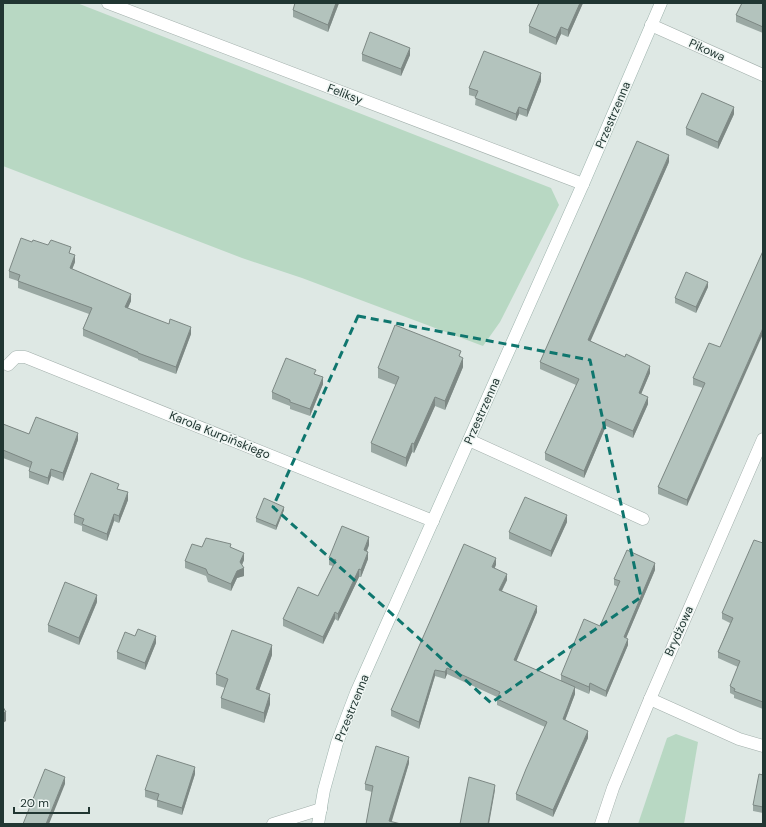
<svg xmlns="http://www.w3.org/2000/svg" width="766" height="827" font-family="'DM Sans',sans-serif">
<style>
.green{fill:#b8d8c3}
.lines{fill:none;stroke-linecap:round;stroke-linejoin:round}
.street-casing{stroke:#a2afab;stroke-width:13}
.secondary-casing{stroke:#9eb3ad;stroke-width:13}
.street{stroke:#fff;stroke-width:12}
.secondary{stroke:#fff;stroke-width:12}
.wall{fill:#9aa8a3}
.shaded-wall{fill:#7d8884}
.building{fill:#b3c3bd;stroke:#7d8884}
.marked{fill:none;stroke:#0f766e;stroke-width:3;stroke-dasharray:8 5;stroke-linejoin:round}
.labels{text-anchor:middle;stroke-width:3;stroke-linejoin:round;paint-order:stroke}
.street-label{font-size:12px;fill:#213632;stroke:#eef5f2}
</style>
<rect width="100%" height="100%" fill="#dee8e4"/>
<g class="green">
<polygon points="3,3 77,3 551,188 559,205 500,322 483,346 302,278 242,258 3,166"/>
<polygon points="676,734 698,742 684,824 638,824 667,738"/>
</g>
<g class="lines">
<defs>
<g id="street">
<polyline points="108,3 583,184"/>
<polyline points="651,25 763,75"/>
<polyline points="8,365 16,357 25,357 433,521"/>
<polyline points="469,440 643,519"/>
<polyline points="650,699 739,739 763,746"/>
<polyline points="273,824 321,809"/>
<polyline points="601,824 613,788 650,699 763,439"/>
</g>
<polyline id="secondary" points="318,824 324,790 337,743 356,693 583,184 661,3"/>
</defs>
<use href="#street" class="street-casing"/>
<use href="#secondary" class="secondary-casing"/>
<use href="#street" class="street"/>
<use href="#secondary" class="secondary"/>
</g>
<g class="wall">
<polygon points="339,3 328,32 293,17 293,10"/>
<polygon points="539,3 583,3 568,37 561,34 556,45 529,33 529,26"/>
<polygon points="763,3 763,33 736,22 736,15"/>
<polygon points="362,54 410,55 401,76 362,61"/>
<polygon points="541,81 527,117 519,114 516,121 475,105 476,97 469,95 469,88"/>
<polygon points="734,114 718,149 686,135 686,128"/>
<polygon points="669,162 590,341 650,373 641,394 648,404 633,438 606,426 584,478 545,460 545,453 576,385 540,369 540,362"/>
<polygon points="32,242 71,254 75,262 72,269 131,301 128,308 191,334 176,374 138,360 138,359 83,336 83,329 89,314 18,288 18,281 9,278 9,271"/>
<polygon points="708,287 696,313 675,303 675,298"/>
<polygon points="720,347 687,506 658,494 658,487 703,388 693,385 693,378"/>
<polygon points="461,357 463,367 445,410 435,406 414,453 412,452 406,467 371,452 371,443 396,385 378,378 378,368"/>
<polygon points="316,375 323,384 310,416 290,409 290,406 272,399 272,392"/>
<polygon points="3,424 29,434 78,440 63,481 51,476 48,485 29,478 29,471 30,468 3,458"/>
<polygon points="119,489 128,500 119,523 114,521 107,541 82,531 82,526 74,523 74,515"/>
<polygon points="284,510 276,530 256,522 256,518"/>
<polygon points="567,522 551,557 509,539 509,532"/>
<polygon points="763,543 763,709 734,698 734,695 730,693 730,686 738,667 718,658 718,652 730,623 722,619 722,613"/>
<polygon points="369,545 367,551 368,559 361,577 359,577 338,621 335,619 323,644 283,626 283,619 318,596 333,566 329,565 329,558"/>
<polygon points="202,547 231,548 244,560 242,565 244,576 237,578 231,591 208,582 206,576 185,568 185,561"/>
<polygon points="496,565 494,568 507,580 502,591 537,612 516,661 561,681 561,675 600,626 618,587 614,585 614,579 655,570 626,638 628,645 606,697 590,690 589,694 575,688 575,694 565,720 588,738 553,817 516,800 516,794 545,727 497,705 497,697 447,674 445,679 435,676 419,729 391,716 391,710"/>
<polygon points="97,602 79,645 48,632 48,625"/>
<polygon points="156,643 145,670 117,659 117,652"/>
<polygon points="272,655 259,690 270,704 264,723 221,708 221,698 225,688 216,685 216,674"/>
<polygon points="409,763 391,822 366,824 372,792 365,790 365,784"/>
<polygon points="195,774 182,815 157,807 157,801 145,797 145,790"/>
<polygon points="763,775 763,813 753,811 753,805"/>
</g>
<g class="shaded-wall">
<polygon points="336,3 339,3 328,32 328,25"/>
<polygon points="580,3 583,3 568,37 568,30"/>
<polygon points="561,27 561,34 556,45 556,38"/>
<polygon points="410,48 410,55 401,76 401,69"/>
<polygon points="541,73 541,81 527,117 527,110"/>
<polygon points="519,107 519,114 516,121 516,114"/>
<polygon points="734,107 734,114 718,149 718,142"/>
<polygon points="669,155 669,162 588,347 588,340"/>
<polygon points="75,255 75,262 70,275 70,268"/>
<polygon points="708,282 708,287 696,313 696,307"/>
<polygon points="131,294 131,301 125,314 125,307"/>
<polygon points="191,327 191,334 176,374 176,367"/>
<polygon points="763,328 763,334 687,506 687,500"/>
<polygon points="463,358 463,367 445,410 445,401"/>
<polygon points="650,366 650,373 639,399 639,393"/>
<polygon points="323,377 323,384 310,416 310,409"/>
<polygon points="435,397 435,406 414,453 414,444"/>
<polygon points="648,397 648,404 633,438 633,431"/>
<polygon points="606,419 606,426 584,478 584,471"/>
<polygon points="78,433 78,440 63,481 63,473"/>
<polygon points="412,443 412,452 406,467 406,458"/>
<polygon points="51,469 51,476 48,485 48,478"/>
<polygon points="128,492 128,500 119,523 119,516"/>
<polygon points="284,507 284,510 276,530 276,526"/>
<polygon points="114,514 114,521 107,541 107,534"/>
<polygon points="567,515 567,522 551,557 551,551"/>
<polygon points="369,537 369,545 364,557 364,550"/>
<polygon points="368,552 368,559 361,577 361,570"/>
<polygon points="244,553 244,560 240,569 240,562"/>
<polygon points="496,558 496,565 492,574 492,567"/>
<polygon points="655,563 655,570 624,643 624,637"/>
<polygon points="244,568 244,576 237,578 231,591 231,584 237,571"/>
<polygon points="359,569 359,577 338,621 338,614"/>
<polygon points="507,574 507,580 499,596 499,590"/>
<polygon points="97,595 97,602 79,645 79,638"/>
<polygon points="537,606 537,612 514,667 514,660"/>
<polygon points="335,612 335,619 323,644 323,637"/>
<polygon points="156,636 156,643 145,670 145,663"/>
<polygon points="628,639 628,645 606,697 606,691"/>
<polygon points="272,645 272,655 256,699 256,689"/>
<polygon points="447,668 447,674 445,679 445,672"/>
<polygon points="435,670 435,676 419,729 419,722"/>
<polygon points="590,683 590,690 589,694 589,687"/>
<polygon points="575,687 575,694 563,726 563,719"/>
<polygon points="270,694 270,704 264,723 264,713"/>
<polygon points="6,712 6,721 3,723 3,713"/>
<polygon points="588,731 588,738 553,817 553,810"/>
<polygon points="409,757 409,763 391,824 389,821"/>
<polygon points="195,767 195,774 182,815 182,808"/>
<polygon points="65,777 65,784 49,824 46,824"/>
<polygon points="495,785 495,790 489,824 488,824"/>
</g>
<g class="building">
<polygon points="295,3 336,3 328,25 293,10"/>
<polygon points="539,3 580,3 568,30 561,27 556,38 529,26"/>
<polygon points="742,3 763,3 763,27 736,15"/>
<polygon points="370,32 410,48 401,69 362,54"/>
<polygon points="484,51 541,73 527,110 519,107 516,114 475,98 478,91 469,88"/>
<polygon points="702,93 734,107 718,142 686,128"/>
<polygon points="637,141 669,155 588,340 625,357 626,354 650,366 639,393 648,397 633,431 606,419 584,471 545,453 579,379 540,362"/>
<polygon points="21,238 32,242 33,240 48,245 51,240 71,247 69,253 75,255 70,268 131,294 125,307 169,324 170,319 191,327 176,367 138,353 138,352 83,329 92,308 18,281 20,275 9,271"/>
<polygon points="763,251 763,328 687,500 658,487 705,383 693,378 709,343 720,347"/>
<polygon points="686,272 708,282 696,307 675,298"/>
<polygon points="395,325 461,351 459,356 463,358 445,401 435,397 414,444 412,443 406,458 371,443 399,377 378,368"/>
<polygon points="286,358 316,370 314,374 323,377 310,409 290,402 290,400 272,392"/>
<polygon points="36,417 78,433 63,473 51,469 48,478 29,471 32,462 3,450 3,424 29,434"/>
<polygon points="91,473 119,484 117,489 128,492 119,516 114,514 107,534 82,524 84,519 74,515"/>
<polygon points="525,497 567,515 551,551 509,532"/>
<polygon points="264,498 284,507 276,526 256,518"/>
<polygon points="342,526 369,537 364,550 368,552 361,570 359,569 338,614 335,612 323,637 283,619 298,587 318,596 336,560 329,558"/>
<polygon points="206,538 231,544 230,547 244,553 240,562 244,568 237,571 231,584 208,574 206,569 185,561 192,544 202,547"/>
<polygon points="754,540 763,543 763,702 734,691 735,689 730,686 740,661 718,652 733,618 722,613"/>
<polygon points="464,544 496,558 492,567 507,574 499,590 537,606 514,660 575,687 563,719 588,731 553,810 516,794 526,769 547,722 497,699 500,692 447,668 445,672 435,670 419,722 391,710"/>
<polygon points="627,550 655,563 624,637 628,639 606,691 590,683 589,687 561,675 584,619 600,626 620,581 614,579"/>
<polygon points="65,582 97,595 79,638 48,625"/>
<polygon points="138,629 156,636 145,663 117,652 125,632 135,636"/>
<polygon points="232,630 272,645 256,689 270,694 264,713 221,698 228,679 216,674"/>
<polygon points="3,707 6,712 3,713"/>
<polygon points="376,746 409,757 389,821 401,824 366,824 373,786 365,784"/>
<polygon points="157,755 195,767 182,808 157,800 159,794 145,790"/>
<polygon points="45,769 65,777 46,824 23,824"/>
<polygon points="759,774 763,775 763,807 753,805"/>
<polygon points="469,777 495,785 488,824 460,824"/>
</g>
<path class="marked" d="M358 316 590 360 641 597 491 703 273 507Z"/>
<g class="labels">
<g class="street-label">
<text transform="translate(707 50) rotate(24)" y="4">Pikowa</text>
<text transform="translate(345 94) rotate(21)" y="4">Feliksy</text>
<text transform="translate(613 115) rotate(-67)" y="4">Przestrzenna</text>
<text transform="translate(482 411) rotate(-66)" y="4">Przestrzenna</text>
<text transform="translate(220 435) rotate(22)" y="4">Karola Kurpińskiego</text>
<text transform="translate(679 631) rotate(-66)" y="4">Brydżowa</text>
<text transform="translate(352 708) rotate(-68)" y="4">Przestrzenna</text>
</g>
</g>
<rect width="766" height="827" fill="none" stroke="#213632" stroke-width="8"/>
<path d="M14 807v6h75v-6" fill="none" stroke="#213632" stroke-width="2"/>
<text x="20" y="807" font-size="12" fill="#213632" stroke="#eef5f2" stroke-width="3" paint-order="stroke">20 m</text>
</svg>
